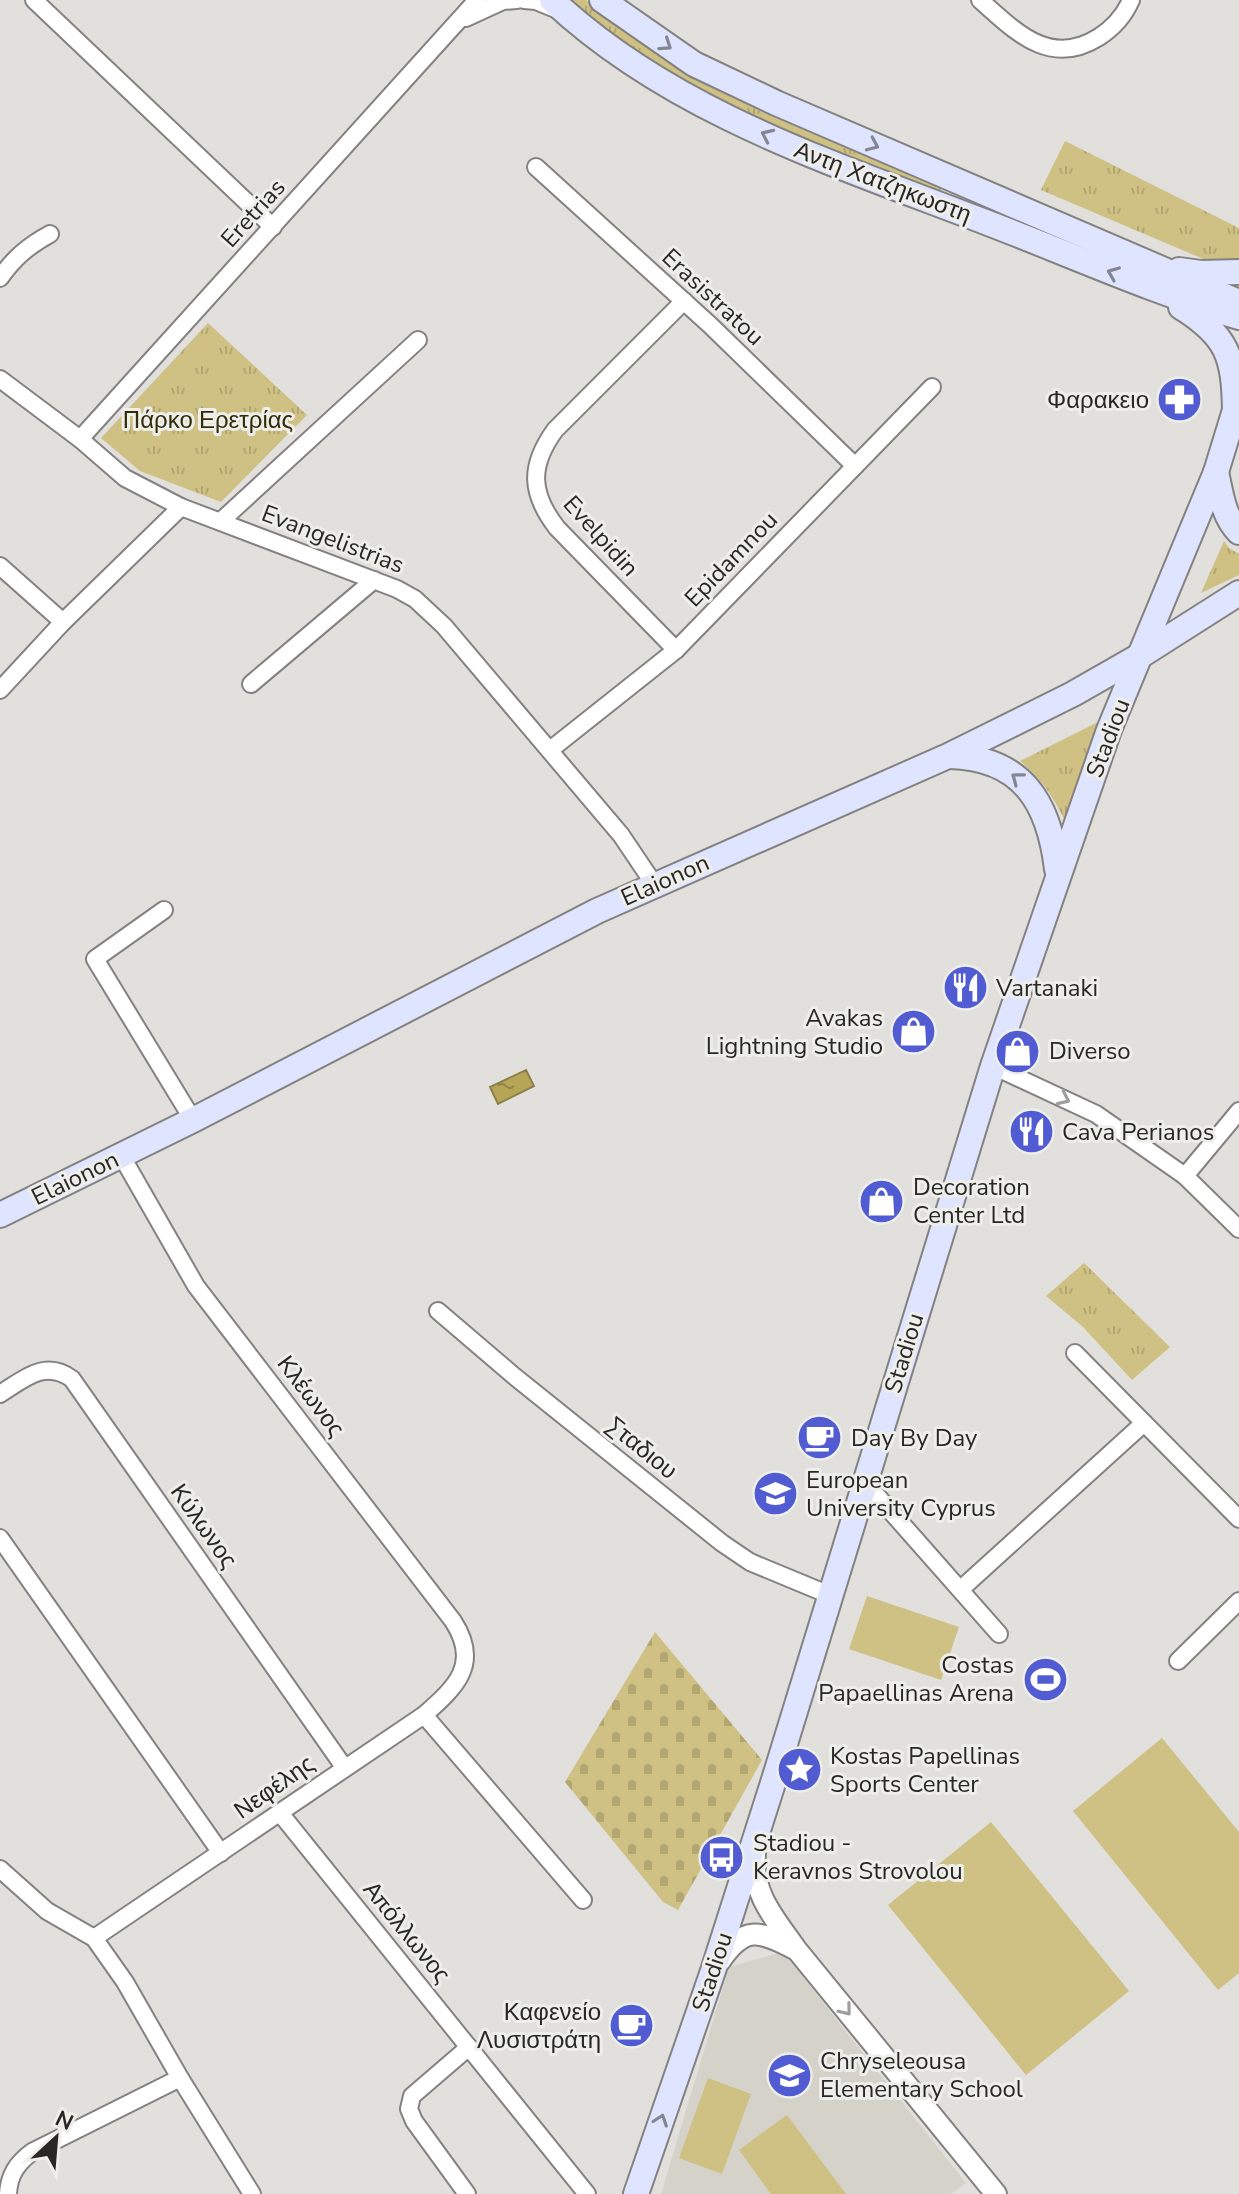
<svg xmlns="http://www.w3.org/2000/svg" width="1239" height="2194" font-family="'Nunito Sans',sans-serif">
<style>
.built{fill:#d5d3c9}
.grass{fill:url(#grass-tufts)}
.cemetery{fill:url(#cemetery-stones)}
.pitch{fill:#cfc183}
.water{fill:url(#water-ripples);stroke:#8c8049;stroke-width:2}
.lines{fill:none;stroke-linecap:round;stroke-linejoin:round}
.minor-casing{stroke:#838280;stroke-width:20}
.tertiary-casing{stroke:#838280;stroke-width:24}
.secondary-casing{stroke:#838280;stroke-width:28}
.minor{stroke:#fff;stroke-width:16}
.tertiary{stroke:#fff;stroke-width:20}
.secondary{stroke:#dfe4ff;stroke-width:24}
.oneway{stroke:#848693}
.oneway2{stroke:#9f9e9e}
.labels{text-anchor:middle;stroke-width:6;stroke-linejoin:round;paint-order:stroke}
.street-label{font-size:24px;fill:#292827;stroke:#eeeeeb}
.poi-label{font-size:24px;fill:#292827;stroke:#eeeeeb;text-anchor:start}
.park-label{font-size:24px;fill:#342c08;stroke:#eeeeeb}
</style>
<defs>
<pattern id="grass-tufts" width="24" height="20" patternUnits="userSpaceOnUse" patternTransform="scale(2)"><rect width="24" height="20" fill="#cfc183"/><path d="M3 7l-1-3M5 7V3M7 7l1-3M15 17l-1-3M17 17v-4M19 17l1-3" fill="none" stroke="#b2a671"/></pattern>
<pattern id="cemetery-stones" width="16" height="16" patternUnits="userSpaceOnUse" patternTransform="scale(2)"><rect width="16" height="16" fill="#cfc183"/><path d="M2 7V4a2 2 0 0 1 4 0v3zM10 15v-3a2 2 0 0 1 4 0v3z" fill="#b2a671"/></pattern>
<pattern id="water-ripples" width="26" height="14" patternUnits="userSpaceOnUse" patternTransform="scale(2)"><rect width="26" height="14" fill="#b7a557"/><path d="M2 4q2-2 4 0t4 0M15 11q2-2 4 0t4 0" fill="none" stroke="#958648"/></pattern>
</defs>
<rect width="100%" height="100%" fill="#e1e0dd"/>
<polygon class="built" points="783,1952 966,2183 951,2194 661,2194 729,1967"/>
<g class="grass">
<polygon points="567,0 586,0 660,57 698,80 764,113 941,188 940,192 758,124 654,69"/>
<polygon points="1065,141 1239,228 1239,262 1208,261 1041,190"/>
<polygon points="208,323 307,415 221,502 140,471 101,438"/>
<polygon points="1224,541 1229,548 1239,554 1239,575 1201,593"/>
<path d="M1100 721 1066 823C1054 797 1042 780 1020 761Z"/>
<polygon points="1084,1263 1170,1347 1132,1380 1083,1327 1046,1296"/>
</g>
<polygon class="cemetery" points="655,1632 762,1760 678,1910 663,1902 565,1782"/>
<g class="pitch">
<polygon points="867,1596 959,1627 941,1680 849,1649"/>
<polygon points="1162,1738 1239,1832 1239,1973 1218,1990 1073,1811"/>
<polygon points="991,1822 1129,1991 1026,2075 888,1905"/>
<polygon points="708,2078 751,2094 722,2174 679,2158"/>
<polygon points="787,2115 846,2194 771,2194 739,2150"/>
</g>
<polygon class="water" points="526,1070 534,1086 498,1104 490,1087"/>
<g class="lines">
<defs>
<g id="minor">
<polyline points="34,0 273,227"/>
<polyline points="524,0 536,1 558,10"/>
<path d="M980 0C1016 32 1050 68 1099 37 1113 28 1124 16 1131 0"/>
<polyline points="466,18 503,1 517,0"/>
<polyline points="536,167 710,325 855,466"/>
<path d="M0 278C14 258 28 246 50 234"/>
<polyline points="0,379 80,439 125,478 181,507 397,589 415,599 444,626 621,835 654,884"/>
<polyline points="80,439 477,0"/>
<polyline points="221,521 418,340"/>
<polyline points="0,566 63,622"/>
<path d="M676 650 557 528C530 493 529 466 555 430L684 301"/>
<polyline points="251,684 374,580"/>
<polyline points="0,690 63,622 181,507"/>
<polyline points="550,750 676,650 932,387"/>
<polyline points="164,910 95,959 193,1120"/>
<polyline points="993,1066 1096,1114 1185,1176 1239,1229"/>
<polyline points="1185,1176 1239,1111"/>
<polyline points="438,1311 514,1376 722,1543 750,1562 832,1596"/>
<polyline points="1075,1353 1239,1519"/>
<path d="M0 1394C24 1379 45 1359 72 1379L344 1767"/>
<polyline points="864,1481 999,1634"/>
<polyline points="0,1538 221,1853"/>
<polyline points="961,1589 1144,1423"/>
<polyline points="1178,1661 1239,1601"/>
<polyline points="424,1715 583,1900"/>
<polyline points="280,1813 587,2194"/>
<polyline points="0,1869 47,1911 94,1938 125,1982 180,2078 252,2194"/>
<path d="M94 1938 424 1715C456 1687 481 1664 453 1621L196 1286 121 1155"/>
<path d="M8 2194C9 2175 17 2163 32 2152L180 2078"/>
<polyline points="467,2194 414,2121 409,2109 412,2096 469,2047"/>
</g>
<g id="tertiary">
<path d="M755 1854C751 1893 775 1919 796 1949L996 2194"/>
<path d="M720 1961C744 1926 758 1930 793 1948"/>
</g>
<g id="secondary">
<path d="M552 0C672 113 838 165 988 223 1072 255 1153 292 1239 317"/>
<polyline points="602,0 694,64 776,103 1234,300"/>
<polyline points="1179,270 1201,273 1239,272"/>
<path d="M1181 307C1228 336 1234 357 1235 411"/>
<path d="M1216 472C1221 494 1223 516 1239 532"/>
<path d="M950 756C1023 758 1049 803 1057 869"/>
<polyline points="0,1215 193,1120 597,911 948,756 1073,694 1143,654 1239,593"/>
<polyline points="636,2194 713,1971 773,1783 993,1066 1109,730 1216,472 1239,397"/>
</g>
</defs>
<use href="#minor" class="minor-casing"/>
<use href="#tertiary" class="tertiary-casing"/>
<use href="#secondary" class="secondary-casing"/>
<use href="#minor" class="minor"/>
<use href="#tertiary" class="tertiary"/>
<use href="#secondary" class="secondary"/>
</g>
<defs><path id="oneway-chevron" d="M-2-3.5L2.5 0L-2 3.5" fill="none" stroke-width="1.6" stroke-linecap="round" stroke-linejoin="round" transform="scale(2)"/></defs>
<g class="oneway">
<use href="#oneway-chevron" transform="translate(666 45) rotate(34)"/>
<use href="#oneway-chevron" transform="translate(767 135) rotate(-155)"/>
<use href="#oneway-chevron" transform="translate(873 145) rotate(24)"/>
<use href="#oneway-chevron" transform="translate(1113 273) rotate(-158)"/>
<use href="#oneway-chevron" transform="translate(1017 778) rotate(-143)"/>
<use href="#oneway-chevron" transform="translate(661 2120) rotate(-71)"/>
</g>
<g class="oneway2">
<use href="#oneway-chevron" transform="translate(1064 1099) rotate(25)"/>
<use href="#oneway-chevron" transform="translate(846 2010) rotate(51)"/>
</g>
<defs>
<symbol id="pharmacy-disc" viewBox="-11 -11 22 22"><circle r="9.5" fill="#515cd2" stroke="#eeeeeb"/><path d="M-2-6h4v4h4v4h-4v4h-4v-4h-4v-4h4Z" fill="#fff"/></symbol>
<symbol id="restaurant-disc" viewBox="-11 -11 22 22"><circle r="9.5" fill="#515cd2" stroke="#eeeeeb"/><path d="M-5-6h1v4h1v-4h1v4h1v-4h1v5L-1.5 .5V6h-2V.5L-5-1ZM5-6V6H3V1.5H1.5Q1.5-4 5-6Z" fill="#fff"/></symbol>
<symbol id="shop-disc" viewBox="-11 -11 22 22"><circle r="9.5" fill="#515cd2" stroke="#eeeeeb"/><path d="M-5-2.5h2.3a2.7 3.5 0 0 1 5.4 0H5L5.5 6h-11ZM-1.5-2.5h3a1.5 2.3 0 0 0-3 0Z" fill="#fff"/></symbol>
<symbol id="cafe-disc" viewBox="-11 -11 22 22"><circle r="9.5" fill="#515cd2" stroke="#eeeeeb"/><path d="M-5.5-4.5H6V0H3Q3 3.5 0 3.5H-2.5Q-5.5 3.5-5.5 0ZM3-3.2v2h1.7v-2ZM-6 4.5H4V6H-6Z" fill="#fff"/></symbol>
<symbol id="university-disc" viewBox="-11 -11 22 22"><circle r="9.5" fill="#515cd2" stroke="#eeeeeb"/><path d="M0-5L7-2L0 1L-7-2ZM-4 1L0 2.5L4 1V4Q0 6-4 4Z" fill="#fff"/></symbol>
<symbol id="stadium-disc" viewBox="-11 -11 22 22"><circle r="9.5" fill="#515cd2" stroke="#eeeeeb"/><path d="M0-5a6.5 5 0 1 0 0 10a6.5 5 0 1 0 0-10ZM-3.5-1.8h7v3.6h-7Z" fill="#fff"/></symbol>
<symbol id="sight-disc" viewBox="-11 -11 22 22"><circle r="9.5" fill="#515cd2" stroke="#eeeeeb"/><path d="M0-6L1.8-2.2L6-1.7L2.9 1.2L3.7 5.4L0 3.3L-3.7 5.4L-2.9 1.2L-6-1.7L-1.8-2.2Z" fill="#fff"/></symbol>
<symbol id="bus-disc" viewBox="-11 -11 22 22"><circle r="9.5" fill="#515cd2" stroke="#eeeeeb"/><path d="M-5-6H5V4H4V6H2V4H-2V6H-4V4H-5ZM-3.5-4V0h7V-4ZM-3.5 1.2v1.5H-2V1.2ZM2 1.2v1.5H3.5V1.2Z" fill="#fff"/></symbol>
<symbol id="school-disc" viewBox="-11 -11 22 22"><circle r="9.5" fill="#515cd2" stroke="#eeeeeb"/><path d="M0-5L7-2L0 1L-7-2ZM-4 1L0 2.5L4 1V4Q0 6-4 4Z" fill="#fff"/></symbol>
</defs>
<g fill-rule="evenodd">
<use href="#pharmacy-disc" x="1154" y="374" width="51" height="51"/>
<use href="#restaurant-disc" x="940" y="962" width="51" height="51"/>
<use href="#shop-disc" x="888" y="1006" width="51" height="51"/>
<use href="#shop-disc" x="992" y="1026" width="51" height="51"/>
<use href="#restaurant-disc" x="1006" y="1106" width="51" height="51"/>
<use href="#shop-disc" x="856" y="1176" width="51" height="51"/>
<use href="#cafe-disc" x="794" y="1412" width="51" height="51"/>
<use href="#university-disc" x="750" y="1468" width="51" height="51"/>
<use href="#stadium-disc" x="1020" y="1654" width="51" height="51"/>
<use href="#sight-disc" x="774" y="1744" width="51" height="51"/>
<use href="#bus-disc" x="696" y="1832" width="51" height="51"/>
<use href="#cafe-disc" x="606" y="2000" width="51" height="51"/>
<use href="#school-disc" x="764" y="2050" width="51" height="51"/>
</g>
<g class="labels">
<g class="street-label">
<text transform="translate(883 182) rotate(21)" y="8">Αντη Χατζηκωστη</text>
<text transform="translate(253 213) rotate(-48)" y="8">Eretrias</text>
<text transform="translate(713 297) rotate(43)" y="8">Erasistratou</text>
<text transform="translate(601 536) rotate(48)" y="8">Evelpidin</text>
<text transform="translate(333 539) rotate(21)" y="8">Evangelistrias</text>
<text transform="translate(731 559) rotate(-46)" y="8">Epidamnou</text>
<text transform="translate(1108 738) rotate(-69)" y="8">Stadiou</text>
<text transform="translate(665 880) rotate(-24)" y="8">Elaionon</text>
<text transform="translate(75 1178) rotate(-26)" y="8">Elaionon</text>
<text transform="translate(904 1353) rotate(-73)" y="8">Stadiou</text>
<text transform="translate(311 1396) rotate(53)" y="8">Κλέωνος</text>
<text transform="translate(642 1448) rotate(39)" y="8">Σταδιου</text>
<text transform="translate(204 1526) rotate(55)" y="8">Κύλωνος</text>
<text transform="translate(274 1787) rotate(-35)" y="8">Νεφέλης</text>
<text transform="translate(407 1932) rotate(51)" y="8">Απόλλωνος</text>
<text transform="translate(712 1972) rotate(-72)" y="8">Stadiou</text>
</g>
<g class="poi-label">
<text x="1149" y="408" text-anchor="end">Φαρακειο</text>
<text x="996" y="996">Vartanaki</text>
<text x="883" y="1026" text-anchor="end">Avakas<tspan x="883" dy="28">Lightning Studio</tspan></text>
<text x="1049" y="1059">Diverso</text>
<text x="1062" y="1140">Cava Perianos</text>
<text x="913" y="1195">Decoration<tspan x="913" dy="28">Center Ltd</tspan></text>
<text x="851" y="1446">Day By Day</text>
<text x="806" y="1488">European<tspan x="806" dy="28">University Cyprus</tspan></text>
<text x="1014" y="1673" text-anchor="end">Costas<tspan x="1014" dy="28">Papaellinas Arena</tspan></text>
<text x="830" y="1764">Kostas Papellinas<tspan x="830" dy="28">Sports Center</tspan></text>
<text x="753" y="1851">Stadiou -<tspan x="753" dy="28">Keravnos Strovolou</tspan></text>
<text x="601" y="2020" text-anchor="end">Καφενείο<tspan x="601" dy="28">Λυσιστράτη</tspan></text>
<text x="820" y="2069">Chryseleousa<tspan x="820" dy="28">Elementary School</tspan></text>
</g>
<g class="park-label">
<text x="208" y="428">Πάρκο Ερετρίας</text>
</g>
</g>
<g transform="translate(56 2138) rotate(26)" stroke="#eeeeeb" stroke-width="6" paint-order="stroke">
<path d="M0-6L14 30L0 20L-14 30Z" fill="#292827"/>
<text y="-12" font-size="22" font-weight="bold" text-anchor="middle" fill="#292827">N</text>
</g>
</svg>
